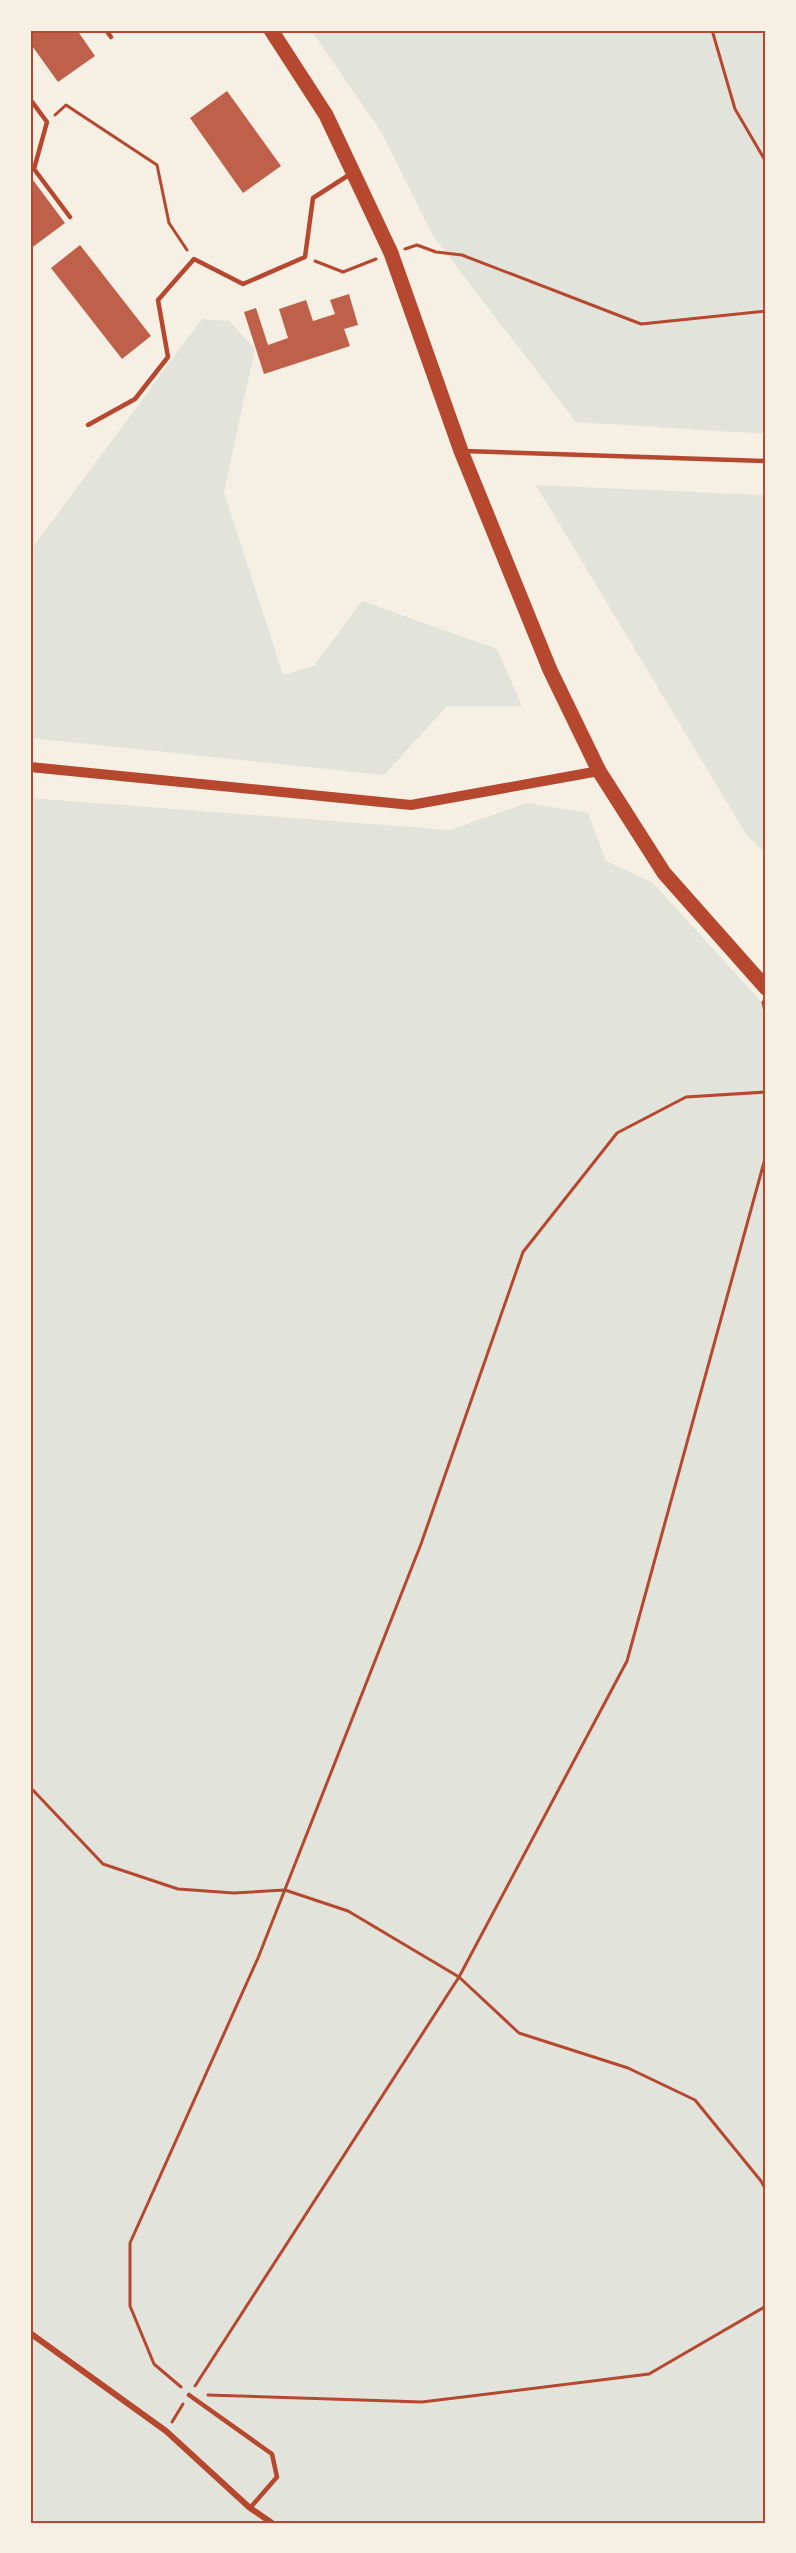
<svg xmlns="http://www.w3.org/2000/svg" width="796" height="2553" font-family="'Noto Sans',sans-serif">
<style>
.green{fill:#e2e4dc}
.building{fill:#bf614a}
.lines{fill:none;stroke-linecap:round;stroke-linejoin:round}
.path{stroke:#b5482f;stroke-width:3}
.service{stroke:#b5482f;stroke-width:4.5}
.minor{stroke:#b5482f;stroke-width:6}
.tertiary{stroke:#b5482f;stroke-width:10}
.primary{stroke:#b5482f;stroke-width:15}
.neatline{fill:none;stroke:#b5482f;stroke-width:2}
</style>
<rect width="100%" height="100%" fill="#f6efe4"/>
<g class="green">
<polygon points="311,30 766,30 766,434 576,422 433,236 382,133"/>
<polygon points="202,319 229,321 255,349 224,492 283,675 314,666 362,601 497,649 522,706 447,706 384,775 30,738 30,551"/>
<polygon points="536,485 766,495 766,854 746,834"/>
<polygon points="30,798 450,830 527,803 588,813 606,861 652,882 766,1007 766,2523 30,2523"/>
</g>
<g class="building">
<polygon points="30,30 77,30 95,56 58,82 30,43"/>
<polygon points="227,91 281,166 243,193 190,118"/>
<polygon points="30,176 65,223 30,249"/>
<polygon points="80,245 151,336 122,359 51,268"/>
<polygon points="349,294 358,325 344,329 350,346 264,374 244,312 256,308 268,345 288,338 279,309 306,300 313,321 335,314 330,300"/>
</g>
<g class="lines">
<g class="path">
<polyline points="712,30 735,109 766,162"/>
<polyline points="55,115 66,105 157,165 169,223 187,250"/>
<polyline points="405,249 417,245 436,252 462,255 641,324 766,311"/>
<polyline points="315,261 343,272 376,259"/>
<polyline points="763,1002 766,1017"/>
<polyline points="30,1787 103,1864 178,1889 234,1893 285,1890 348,1911 459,1977 519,2033 628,2068 695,2100 761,2181 766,2190"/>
<polyline points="195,2386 459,1977 627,1661 766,1155"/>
<polyline points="181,2387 154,2364 130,2306 130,2243 258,1958 421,1544 523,1252 617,1133 686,1097 766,1092"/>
<polyline points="208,2395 422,2402 649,2374 766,2306"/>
<polyline points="172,2422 183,2404"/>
</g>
<g class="service">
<polyline points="106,30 111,37"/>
<polyline points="30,99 47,122 34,169 70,217"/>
<polyline points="88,425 135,399 168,357 158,300 194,259 243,284 305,257 313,198 352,173"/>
<polyline points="464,451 766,461"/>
<polyline points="189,2395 272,2454 277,2477 250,2508"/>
</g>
<polyline class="minor" points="30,2333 166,2431 250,2508 272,2523"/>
<polyline class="tertiary" points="30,767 411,805 599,771"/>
<polyline class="primary" points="271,30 326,115 391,253 461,451 550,670 599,771 664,873 766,988"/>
</g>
<rect width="796" height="2553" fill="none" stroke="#f6efe4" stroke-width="63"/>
<rect x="32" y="32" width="732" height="2490" class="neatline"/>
</svg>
